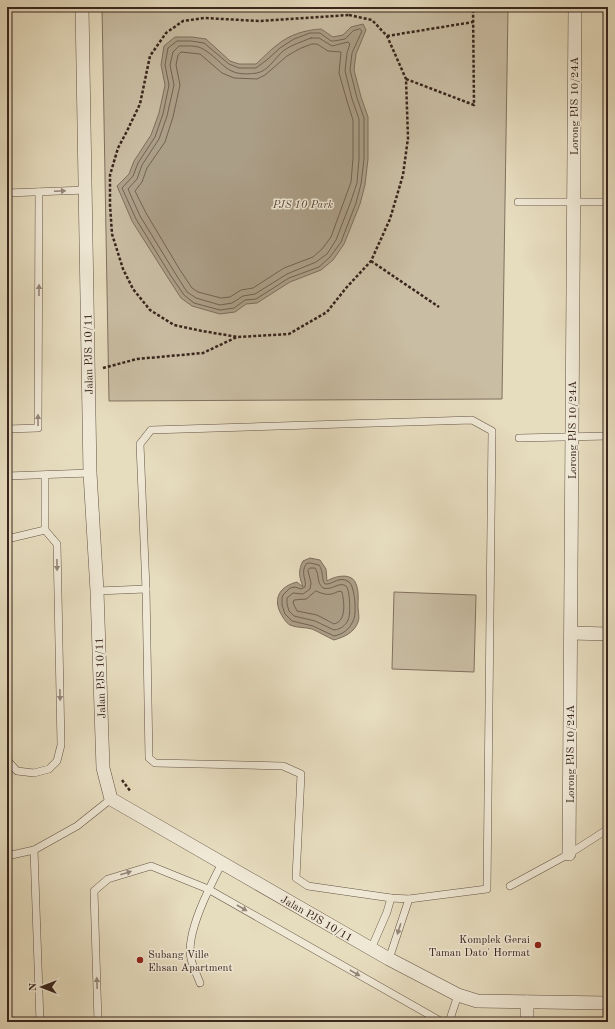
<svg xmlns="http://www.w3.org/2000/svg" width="615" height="1029" font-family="'Old Standard TT',serif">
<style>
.green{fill:#c9bda3;stroke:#817160}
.water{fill:#ab9e87;stroke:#7d6e5d}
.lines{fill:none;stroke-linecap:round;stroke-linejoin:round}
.shore{stroke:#726252;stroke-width:1}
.lane-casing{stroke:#645345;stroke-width:8}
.street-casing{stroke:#645345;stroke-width:14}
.path{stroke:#39251d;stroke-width:2.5;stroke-dasharray:3 2;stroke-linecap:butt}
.lane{stroke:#efe8d5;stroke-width:7}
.street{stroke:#efe8d5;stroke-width:13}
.oneway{fill:#948679}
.poi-dot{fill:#8f2418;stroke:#efe8d5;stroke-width:1.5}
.labels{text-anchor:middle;stroke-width:3;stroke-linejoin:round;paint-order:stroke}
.street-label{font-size:11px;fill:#39251d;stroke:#efe8d5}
.park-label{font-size:11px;font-style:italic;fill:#5d4b3e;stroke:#efe8d5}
.poi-label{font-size:11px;fill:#39251d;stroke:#efe8d5;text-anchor:end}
</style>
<rect width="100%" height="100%" fill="#e6dcbe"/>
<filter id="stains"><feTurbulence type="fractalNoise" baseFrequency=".005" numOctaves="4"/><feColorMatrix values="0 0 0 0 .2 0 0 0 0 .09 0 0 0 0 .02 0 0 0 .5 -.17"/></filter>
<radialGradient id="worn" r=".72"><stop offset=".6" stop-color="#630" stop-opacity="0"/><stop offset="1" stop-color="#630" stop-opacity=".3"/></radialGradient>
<g class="green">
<polygon points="102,7 508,7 502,399 109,401"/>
<polygon points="394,592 476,595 474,672 392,669"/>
</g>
<g class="water">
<path d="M363 24 366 30 356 54 354 70 361 97 368 117V159L365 185 360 204 344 244 333 260 321 270 290 282 257 303 246 304 235 312 220 314 192 306 181 298 168 278 132 221 117 186 129 174 134 161 151 135 159 113 165 85 161 65 164 46 175 37H192L206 39 230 61 239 64H256C263 58 270 50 277 45 290 34 306 30 321 29L333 37 343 35 351 27Z"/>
<path d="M310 558 320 560 326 569 327 581C335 576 352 572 356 584 359 591 358 599 358 606 358 611 360 618 358 622 354 633 344 637 334 640 327 637 319 632 312 629 305 627 296 628 290 625 286 623 282 616 280 612 273 597 281 586 297 582L303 587C299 577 298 570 303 561Z"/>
</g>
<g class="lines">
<g class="shore">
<polygon points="360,29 362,31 352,53 350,70 357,98 364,118 364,159 361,184 356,203 341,242 330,257 319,267 289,278 256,299 245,300 234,308 220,310 194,303 184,295 171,276 136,219 122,188 133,176 138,163 155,137 163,114 169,85 165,65 168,48 177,41 191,41 204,43 229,64 239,68 256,68 268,59 280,48 294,39 310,33 320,33 331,41 334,41 345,39 353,31"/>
<path d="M311 38H319L332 46 348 42 350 44 347 53 345 71 352 99 359 119V159L357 183 351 201 336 240 327 254 316 262 287 274 255 294 243 296 232 303 220 305 196 298 187 292 175 273 140 216 128 189 137 179 142 165 159 139 167 116 174 85 170 65 173 52 179 46C186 46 197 45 203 49 225 62 225 78 257 73 268 71 275 58 283 51 291 45 301 42 311 38Z"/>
<polygon points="312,44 317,44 328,51 341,52 339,73 347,101 353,120 353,158 351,182 331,237 322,249 313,257 284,268 253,288 241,290 230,297 221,298 198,292 192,288 180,270 146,213 135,191 142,182 147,168 165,142 173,117 180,85 176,65 178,55 181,52 200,54 222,73 234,78 257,79 265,75 287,56 299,49"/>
<path d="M310 563 319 565C324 572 321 579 325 584 333 585 339 575 349 582 355 586 357 615 353 621 349 630 343 634 334 636L313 626 292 621 285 614 282 605V598L283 595 290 588 295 587 301 589 305 587C307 579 300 574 306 564Z"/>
<path d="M310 568H315C320 575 316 582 323 588 332 591 339 581 346 586 350 589 351 615 348 620 345 626 341 629 334 630L315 621 294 616 289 611 287 604V598L293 593 303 594 310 589 311 583 308 571Z"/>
<path d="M316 591C325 595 330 596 339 591L342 592C344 601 347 621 334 624L317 615 297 611 293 603 294 600 306 599Z"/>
</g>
<defs>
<g id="lane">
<polyline points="7,193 86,190"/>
<polyline points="518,202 608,202"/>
<polygon points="472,420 492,431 487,889 409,899 391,898 308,886 296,878 301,774 283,766 155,763 149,758 146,589 140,444 151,430"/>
<polyline points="7,429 38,428 39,192"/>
<polyline points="519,438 608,436"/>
<polyline points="7,476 90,473"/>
<polyline points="7,539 45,530"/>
<polyline points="97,591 146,589"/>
<polyline points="7,736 8,761 17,771 34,773 49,769 57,761 61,745 57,544 45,530 45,475"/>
<polyline points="34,850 40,1022"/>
<polyline points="7,856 34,850 77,826 111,799"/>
<polyline points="510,886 569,854 608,829"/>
<polyline points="371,949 387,912 391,898"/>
<polyline points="389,959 409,899"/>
<path d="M200 983C197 975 193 967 191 959 185 934 210 886 222 863"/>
<polyline points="98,1022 94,891 108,879 151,866 208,889 442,1022"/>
<polyline points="449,1022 458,995"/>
</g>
<g id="street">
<polyline points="82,7 90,473 97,591 103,768 111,799 389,959 458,995 477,1001 608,1003"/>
<polyline points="571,633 608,634"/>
<polyline points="569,854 575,7"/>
<polyline points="527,1022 527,1002"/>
</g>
</defs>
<use href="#lane" class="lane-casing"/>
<use href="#street" class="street-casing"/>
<g class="path">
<polygon points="349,15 372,20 387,36 406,79 408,138 403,175 390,219 371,261 346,288 327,312 289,334 238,337 202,331 174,325 150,310 133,289 123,269 112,234 110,205 110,175 118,148 127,131 140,104 150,56 166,33 183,21 204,18 260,21"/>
<polyline points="387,36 473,22"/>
<polyline points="406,79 474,105 473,7"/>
<polyline points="371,261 439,307"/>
<polyline points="103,368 137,359 203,353 237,337"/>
<polyline points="122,780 131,792"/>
</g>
<use href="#lane" class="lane"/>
<use href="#street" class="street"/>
</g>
<defs><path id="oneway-solid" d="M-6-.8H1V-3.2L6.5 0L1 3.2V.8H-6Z"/></defs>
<g class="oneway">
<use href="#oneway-solid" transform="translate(60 191) rotate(-3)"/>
<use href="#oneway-solid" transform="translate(39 290) rotate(-90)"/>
<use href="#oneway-solid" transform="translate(38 420) rotate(-90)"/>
<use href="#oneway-solid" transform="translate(57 565) rotate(89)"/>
<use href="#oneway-solid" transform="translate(60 695) rotate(89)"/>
<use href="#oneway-solid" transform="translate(126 873) rotate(-17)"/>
<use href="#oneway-solid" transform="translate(242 908) rotate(30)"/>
<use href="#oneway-solid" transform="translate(399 929) rotate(108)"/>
<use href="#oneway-solid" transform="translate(355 973) rotate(30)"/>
<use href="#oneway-solid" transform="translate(97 983) rotate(-92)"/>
</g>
<g class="poi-dot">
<circle cx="538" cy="945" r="4"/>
<circle cx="140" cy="960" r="4"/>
</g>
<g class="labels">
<g class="street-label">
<text transform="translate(574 106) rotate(-90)" y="4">Lorong PJS 10/24A</text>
<text transform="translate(88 354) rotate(-91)" y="4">Jalan PJS 10/11</text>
<text transform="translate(572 430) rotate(-90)" y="4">Lorong PJS 10/24A</text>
<text transform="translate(100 678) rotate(-92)" y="4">Jalan PJS 10/11</text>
<text transform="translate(570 754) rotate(-90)" y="4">Lorong PJS 10/24A</text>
<text transform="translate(317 918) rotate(30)" y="4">Jalan PJS 10/11</text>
</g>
<g class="park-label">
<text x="303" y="208">PJS 10 Park</text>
</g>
<g class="poi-label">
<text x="530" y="943">Komplek Gerai<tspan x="530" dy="13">Taman Dato' Hormat</tspan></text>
<text x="148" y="958" text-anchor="start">Subang Ville<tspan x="148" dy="13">Ehsan Apartment</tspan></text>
</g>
</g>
<rect width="615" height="1029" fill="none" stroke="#e6dcbe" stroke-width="24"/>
<rect x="8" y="8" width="599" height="1013" fill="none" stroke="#39251d" stroke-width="2"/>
<rect x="12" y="12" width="591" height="1005" fill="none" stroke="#39251d"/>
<g transform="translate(42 987) rotate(270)" stroke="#efe8d5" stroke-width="3" paint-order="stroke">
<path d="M0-3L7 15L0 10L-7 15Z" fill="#39251d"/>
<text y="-6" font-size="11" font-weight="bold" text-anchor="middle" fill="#39251d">N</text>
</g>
<rect width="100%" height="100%" filter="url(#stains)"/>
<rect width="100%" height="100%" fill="url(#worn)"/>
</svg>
